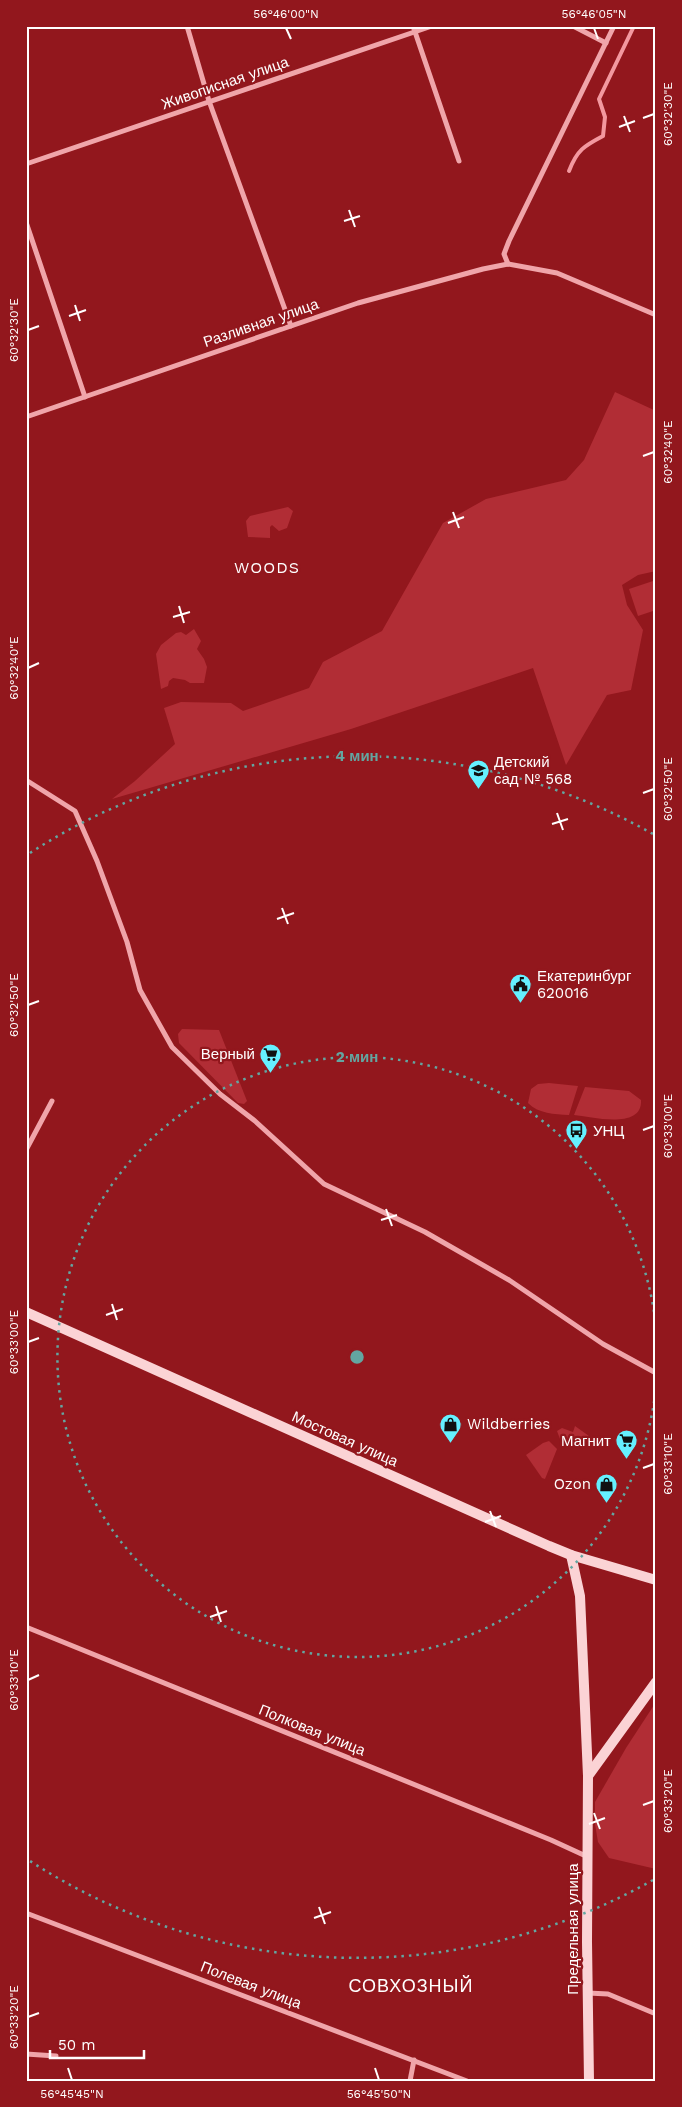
<svg xmlns="http://www.w3.org/2000/svg" width="682" height="2107" font-family="'Work Sans',sans-serif">
<style>
.green{fill:#b12d35}
.lines{fill:none;stroke-linecap:round;stroke-linejoin:round}
.stream{stroke:#f3989f;stroke-width:4}
.street{stroke:#f0a5aa;stroke-width:5}
.secondary{stroke:#fbd3d5;stroke-width:10}
.ticks{fill:none;stroke:#fff;stroke-width:2}
.ring{fill:none;stroke:#63a6a1;stroke-width:2.5;stroke-dasharray:2.5 5}
.labels{text-anchor:middle;stroke-width:4.5;stroke-linejoin:round;paint-order:stroke}
.street-label{font-size:15px;fill:#fff;stroke:#92171d}
.poi-label{font-size:15px;fill:#fff;stroke:#92171d;text-anchor:start}
.neighbourhood-label{font-size:16px;letter-spacing:1px;fill:#fff;stroke:#92171d}
.quarter-label{font-size:18px;letter-spacing:1px;fill:#fff;stroke:#92171d}
.centre{fill:#63a6a1;stroke:#92171d;stroke-width:2.5}
.ring-label{font-size:15px;text-anchor:middle;font-weight:bold;fill:#63a6a1;stroke:#92171d;stroke-width:4.5;stroke-linejoin:round;paint-order:stroke}
.neatline{fill:none;stroke:#fff;stroke-width:2}
.ticks-label{font-size:12px;text-anchor:middle;fill:#fff}
</style>
<rect width="100%" height="100%" fill="#92171d"/>
<g class="green">
<polygon points="615,392 656,411 656,571 638,575 622,585 627,605 643,630 631,690 607,695 566,765 533,668 351,729 112,799 135,781 175,744 164,708 181,702 231,703 243,711 309,688 323,662 382,631 443,523 486,499 566,480 584,460"/>
<polygon points="288,507 293,511 287,528 279,531 272,525 270,527 270,538 248,537 246,521 250,516"/>
<polygon points="656,580 656,610 638,616 629,589"/>
<polygon points="194,629 201,641 197,649 204,659 207,667 204,683 190,683 185,680 173,678 169,681 168,686 161,689 156,654 161,645 176,633 181,632 186,635"/>
<polygon points="182,1029 219,1030 247,1101 244,1104 238,1103 179,1043 178,1034"/>
<path d="M549 1083 578 1086 569 1115C554 1114 539 1114 528 1103L531 1089 538 1084Z"/>
<path d="M585 1087 629 1091 641 1100C643 1130 592 1117 574 1115Z"/>
<polygon points="575,1426 589,1436 587,1441 560,1439 557,1431 562,1428 573,1432"/>
<polygon points="549,1441 557,1449 545,1479 542,1478 526,1455 543,1443"/>
<polygon points="656,1702 656,1869 609,1858 598,1842 595,1824 595,1802 626,1748"/>
</g>
<g class="lines">
<path class="stream" d="M569 171C577 150 584 146 603 136L605 117 599 99 634 26"/>
<g class="street">
<polyline points="187,26 209,101 291,326"/>
<polyline points="413,26 459,161"/>
<polyline points="573,26 606,43"/>
<polyline points="26,164 432,26"/>
<polyline points="26,222 85,397"/>
<polyline points="508,264 504,254 509,241 614,26"/>
<polyline points="26,417 358,303 483,269 508,264 557,273 656,315"/>
<polyline points="26,780 75,811 97,861 127,942 140,990 172,1047 220,1094 255,1121 324,1184 425,1232 509,1280 603,1344 656,1373"/>
<polyline points="26,1150 52,1101"/>
<polyline points="26,1627 551,1840 588,1857"/>
<polyline points="26,1913 467,2081"/>
<polyline points="588,1993 608,1994 656,2014"/>
<polyline points="26,2054 56,2056"/>
<polyline points="410,2081 414,2060"/>
</g>
<g class="secondary">
<polyline points="26,1312 549,1546 571,1555 656,1580"/>
<polyline points="571,1555 580,1596 588,1776 587,1942 589,2081"/>
<polyline points="588,1776 656,1682"/>
</g>
</g>
<path class="ticks" d="M286 28 291 39M594 28 598 39M624 116 630 132M643 118 654 114M619 127 635 121M349 210 355 227M344 221 360 216M75 305 80 321M69 316 86 310M28 330 39 326M643 456 654 452M453 512 459 528M448 523 464 517M179 606 184 623M173 617 190 612M28 668 39 663M643 793 654 789M557 813 563 830M552 824 568 819M282 908 288 924M277 919 294 913M28 1005 39 1001M643 1130 654 1126M386 1209 392 1226M381 1220 397 1215M112 1304 117 1320M106 1315 123 1309M28 1342 39 1338M643 1468 654 1464M490 1511 496 1527M485 1522 501 1516M216 1606 221 1622M210 1617 227 1611M28 1680 39 1675M643 1805 654 1801M594 1813 600 1829M589 1824 605 1818M319 1907 325 1924M314 1918 331 1912M28 2017 39 2013M68 2068 72 2080M375 2068 379 2080"/>
<g class="ring">
<path d="M656 1386A300 300 0 1 1 656 1328"/>
<path d="M653 1880A601 601 0 0 1 30 1861M30 853A601 601 0 0 1 653 834"/>
</g>
<defs>
<symbol id="school-pin" viewBox="-11 -11 22 30"><path d="M0 17L-7.5 6A9.5 9.5 0 1 1 7.5 6Z" fill="#65f0ff" stroke="#92171d"/><path d="M0-5L7-2L0 1L-7-2ZM-4 1L0 2.5L4 1V4Q0 6-4 4Z" fill="#111"/></symbol>
<symbol id="civic-pin" viewBox="-11 -11 22 30"><path d="M0 17L-7.5 6A9.5 9.5 0 1 1 7.5 6Z" fill="#65f0ff" stroke="#92171d"/><path d="M-.6-6.5H3V-4.5H.6V-3L4-1V1h2V6H-6V1h2V-1L-.6-3ZM-1.2 2.5V6h2.4V2.5Z" fill="#111"/></symbol>
<symbol id="supermarket-pin" viewBox="-11 -11 22 30"><path d="M0 17L-7.5 6A9.5 9.5 0 1 1 7.5 6Z" fill="#65f0ff" stroke="#92171d"/><path d="M-6-5.5h2.5l.6 2H6L4.5 2H-2.5L-4.4-4H-6ZM-1.5 3.2a1.3 1.3 0 1 0 .1 0ZM3 3.2a1.3 1.3 0 1 0 .1 0Z" fill="#111"/></symbol>
<symbol id="bus-pin" viewBox="-11 -11 22 30"><path d="M0 17L-7.5 6A9.5 9.5 0 1 1 7.5 6Z" fill="#65f0ff" stroke="#92171d"/><path d="M-5-6H5V4H4V6H2V4H-2V6H-4V4H-5ZM-3.5-4V0h7V-4ZM-3.5 1.2v1.5H-2V1.2ZM2 1.2v1.5H3.5V1.2Z" fill="#111"/></symbol>
<symbol id="shop-pin" viewBox="-11 -11 22 30"><path d="M0 17L-7.5 6A9.5 9.5 0 1 1 7.5 6Z" fill="#65f0ff" stroke="#92171d"/><path d="M-5-2.5h2.3a2.7 3.5 0 0 1 5.4 0H5L5.5 6h-11ZM-1.5-2.5h3a1.5 2.3 0 0 0-3 0Z" fill="#111"/></symbol>
</defs>
<g fill-rule="evenodd">
<use href="#school-pin" x="466" y="758" width="25" height="34"/>
<use href="#civic-pin" x="508" y="972" width="25" height="34"/>
<use href="#supermarket-pin" x="258" y="1042" width="25" height="34"/>
<use href="#bus-pin" x="564" y="1118" width="25" height="34"/>
<use href="#shop-pin" x="438" y="1412" width="25" height="34"/>
<use href="#supermarket-pin" x="614" y="1428" width="25" height="34"/>
<use href="#shop-pin" x="594" y="1472" width="25" height="34"/>
</g>
<g class="labels">
<g class="street-label">
<text transform="translate(225 83) rotate(-19)" y="5">Живописная улица</text>
<text transform="translate(261 323) rotate(-19)" y="5">Разливная улица</text>
<text transform="translate(345 1439) rotate(24)" y="5">Мостовая улица</text>
<text transform="translate(312 1730) rotate(22)" y="5">Полковая улица</text>
<text transform="translate(573 1929) rotate(-90)" y="5">Предельная улица</text>
<text transform="translate(251 1985) rotate(21)" y="5">Полевая улица</text>
</g>
<g class="poi-label">
<text x="494" y="767">Детский<tspan x="494" dy="17">сад № 568</tspan></text>
<text x="537" y="981">Екатеринбург<tspan x="537" dy="17">620016</tspan></text>
<text x="255" y="1059" text-anchor="end">Верный</text>
<text x="593" y="1136">УНЦ</text>
<text x="467" y="1429">Wildberries</text>
<text x="611" y="1446" text-anchor="end">Магнит</text>
<text x="591" y="1489" text-anchor="end">Ozon</text>
</g>
<g class="neighbourhood-label">
<text x="267" y="573">WOODS</text>
</g>
<g class="quarter-label">
<text x="411" y="1992">СОВХОЗНЫЙ</text>
</g>
</g>
<circle cx="357" cy="1357" r="8" class="centre"/>
<g class="ring-label">
<text x="357" y="761">4 мин</text>
<text x="357" y="1062">2 мин</text>
</g>
<rect width="682" height="2107" fill="none" stroke="#92171d" stroke-width="55"/>
<path d="M50 2050v8h94v-8" fill="none" stroke="#ffffff" stroke-width="2.5"/>
<text x="58" y="2050" font-size="15" fill="#ffffff" stroke="#92171d" stroke-width="4" paint-order="stroke">50 m</text>
<rect x="28" y="28" width="626" height="2052" class="neatline"/>
<g class="ticks-label">
<text x="286" y="18">56°46'00"N</text>
<text x="594" y="18">56°46'05"N</text>
<text transform="translate(668 114) rotate(-90)" y="4">60°32'30"E</text>
<text transform="translate(14 330) rotate(-90)" y="4">60°32'30"E</text>
<text transform="translate(668 452) rotate(-90)" y="4">60°32'40"E</text>
<text transform="translate(14 668) rotate(-90)" y="4">60°32'40"E</text>
<text transform="translate(668 789) rotate(-90)" y="4">60°32'50"E</text>
<text transform="translate(14 1005) rotate(-90)" y="4">60°32'50"E</text>
<text transform="translate(668 1126) rotate(-90)" y="4">60°33'00"E</text>
<text transform="translate(14 1342) rotate(-90)" y="4">60°33'00"E</text>
<text transform="translate(668 1464) rotate(-90)" y="4">60°33'10"E</text>
<text transform="translate(14 1680) rotate(-90)" y="4">60°33'10"E</text>
<text transform="translate(668 1801) rotate(-90)" y="4">60°33'20"E</text>
<text transform="translate(14 2017) rotate(-90)" y="4">60°33'20"E</text>
<text x="72" y="2098">56°45'45"N</text>
<text x="379" y="2098">56°45'50"N</text>
</g>
</svg>
